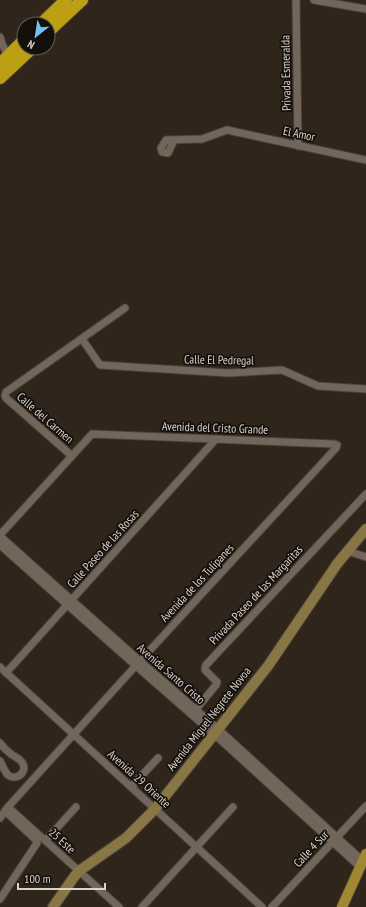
<svg xmlns="http://www.w3.org/2000/svg" width="366" height="907" font-family="'PT Sans Narrow',sans-serif">
<style>
.lines{fill:none;stroke-linecap:round;stroke-linejoin:round}
.street-casing{stroke:#494138;stroke-width:9}
.secondary-casing{stroke:#494138;stroke-width:12}
.primary-casing{stroke:#494138;stroke-width:12}
.highway-casing{stroke:#494138;stroke-width:14}
.street{stroke:#72665b;stroke-width:7}
.secondary{stroke:#887745;stroke-width:10}
.primary{stroke:#9f8830;stroke-width:10}
.highway{stroke:#bd9f13;stroke-width:12}
.labels{text-anchor:middle;stroke-width:3.5;stroke-linejoin:round;paint-order:stroke}
.street-label{font-size:12px;fill:#d9d2cb;stroke:#140f0b}
</style>
<rect width="100%" height="100%" fill="#2f251b"/>
<g class="lines">
<defs>
<g id="street">
<polyline points="296,0 298,146"/>
<polyline points="314,0 366,9"/>
<polyline points="0,37 2,44 9,58"/>
<polyline points="174,140 168,153 162,152 161,148 166,140 202,139 227,130 366,160"/>
<polyline points="82,339 100,365 228,373 282,370 318,386 366,389"/>
<polyline points="72,456 6,398 5,396 6,392 125,308"/>
<polyline points="0,535 92,434 334,444 337,445 336,448 140,661 8,807 0,818"/>
<polyline points="0,536 140,661 218,729 363,861"/>
<polyline points="0,545 136,666 214,734 360,867"/>
<polyline points="347,551 366,557"/>
<polyline points="0,667 262,907"/>
<polyline points="6,673 216,439"/>
<polyline points="193,713 216,685 217,682 205,670 205,668 206,665 366,494"/>
<path d="M0 743C3 747 7 751 11 754 15 757 21 759 23 764 27 773 16 781 8 775 5 772 2 765 0 761"/>
<polyline points="131,787 158,758"/>
<polyline points="8,807 119,907"/>
<polyline points="46,840 76,807"/>
<polyline points="0,899 37,843 37,841 5,811"/>
<polyline points="142,907 233,807"/>
<polyline points="272,907 366,806"/>
</g>
<polyline id="secondary" points="53,907 74,877 79,871 126,838 155,809 268,666 337,564 366,529"/>
<polyline id="primary" points="342,907 366,854"/>
<g id="highway">
<polyline points="41,24 66,0"/>
<polyline points="48,32 82,0"/>
<polyline points="0,64 24,40"/>
<polyline points="0,78 32,48"/>
</g>
</defs>
<use href="#street" class="street-casing"/>
<use href="#secondary" class="secondary-casing"/>
<use href="#primary" class="primary-casing"/>
<use href="#highway" class="highway-casing"/>
<use href="#street" class="street"/>
<use href="#secondary" class="secondary"/>
<use href="#primary" class="primary"/>
<use href="#highway" class="highway"/>
</g>
<g class="labels">
<g class="street-label">
<text transform="translate(286 73) rotate(-91)" y="4">Privada Esmeralda</text>
<text transform="translate(299 134) rotate(12)" y="4">El Amor</text>
<text transform="translate(219 360) rotate(1)" y="4">Calle El Pedregal</text>
<text transform="translate(45 418) rotate(41)" y="4">Calle del Carmen</text>
<text transform="translate(215 428) rotate(2)" y="4">Avenida del Cristo Grande</text>
<text transform="translate(103 549) rotate(-48)" y="4">Calle Paseo de las Rosas</text>
<text transform="translate(197 583) rotate(-47)" y="4">Avenida de los Tulipanes</text>
<text transform="translate(256 595) rotate(-47)" y="4">Privada Paseo de las Margaritas</text>
<text transform="translate(171 674) rotate(41)" y="4">Avenida Santo Cristo</text>
<text transform="translate(209 719) rotate(-52)" y="4">Avenida Miguel Negrete Novoa</text>
<text transform="translate(139 779) rotate(42)" y="4">Avenida 29 Oriente</text>
<text transform="translate(62 841) rotate(42)" y="4">25 Este</text>
<text transform="translate(311 849) rotate(-47)" y="4">Calle 4 Sur</text>
</g>
</g>
<g transform="translate(36 36) rotate(210)"><circle r="19" fill="#140f0b" stroke="#635d58"/>
<path d="M0-3L7 15L0 10L-7 15Z" fill="#76c0f7"/>
<text y="-6" font-size="11" font-weight="bold" text-anchor="middle" fill="#d9d2cb">N</text>
</g>
<path d="M18 883v6h87v-6" fill="none" stroke="#d9d2cb" stroke-width="2"/>
<text x="24" y="883" font-size="12" fill="#d9d2cb" stroke="#140f0b" stroke-width="3" paint-order="stroke">100 m</text>
</svg>
